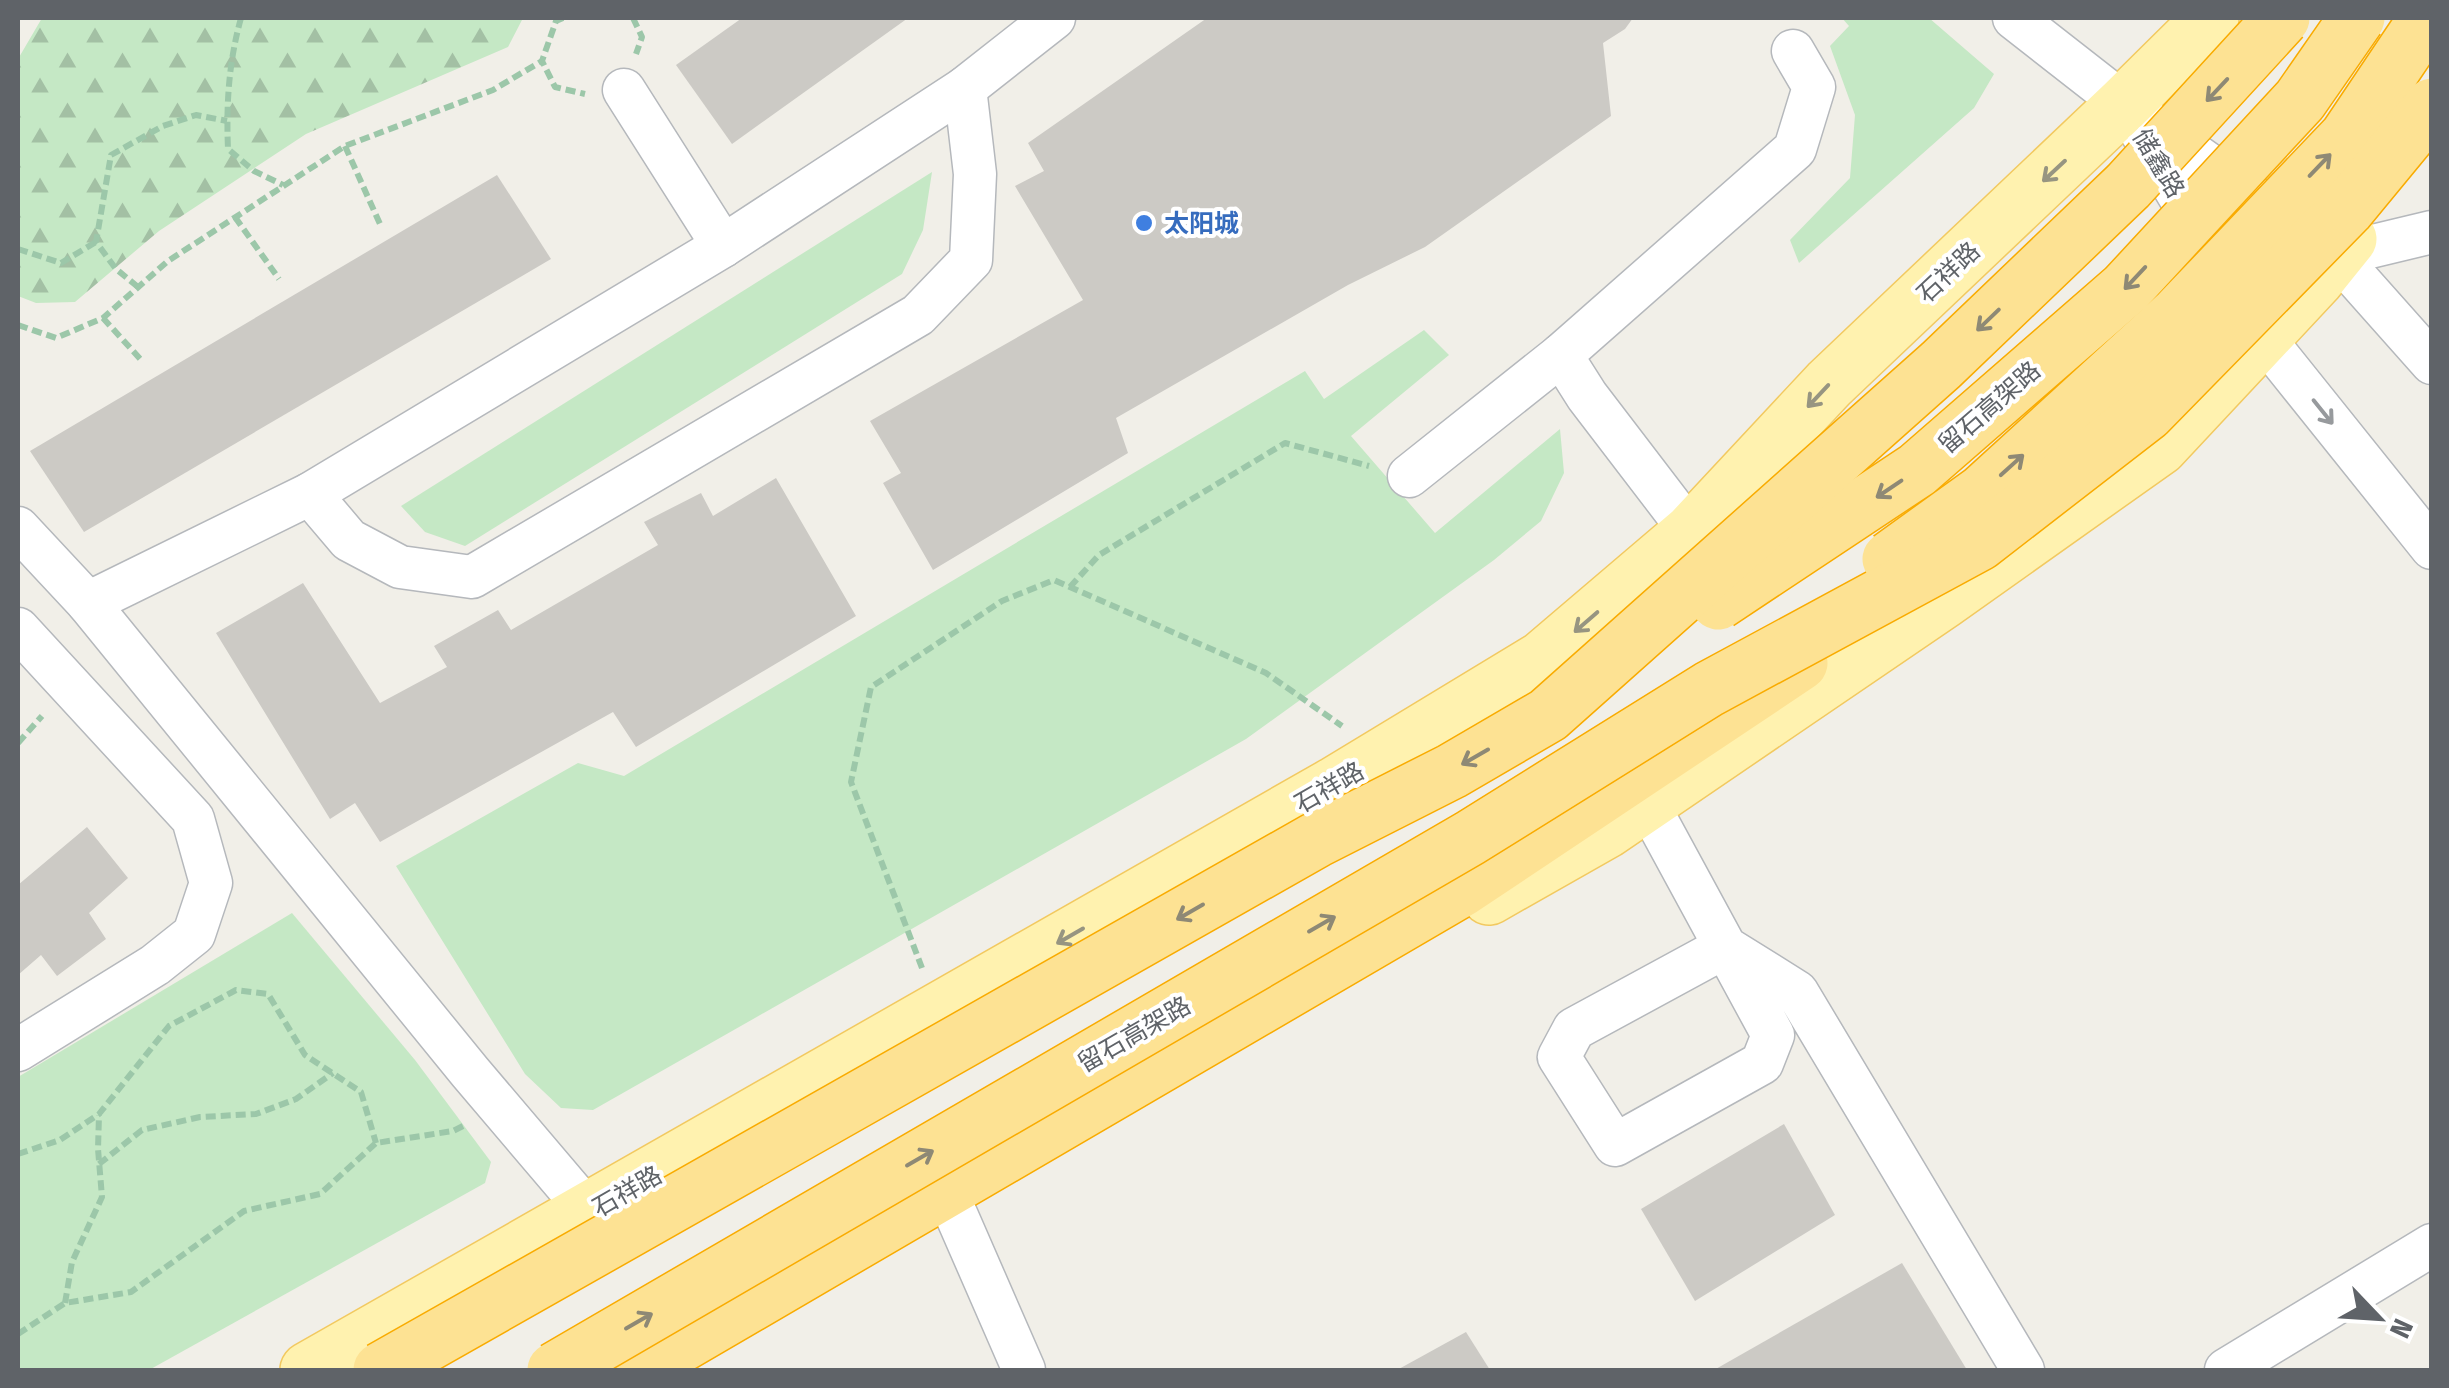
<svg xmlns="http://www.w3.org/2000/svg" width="2449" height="1388" font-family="'Fira Sans Condensed','Noto Sans SC',sans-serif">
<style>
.green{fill:#c5e8c5}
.forest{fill:url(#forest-firs)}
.building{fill:#cccac5}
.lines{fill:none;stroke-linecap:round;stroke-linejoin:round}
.minor-casing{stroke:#b5b8bc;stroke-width:45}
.major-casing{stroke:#f2c960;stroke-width:58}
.highway-casing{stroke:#f9ab00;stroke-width:58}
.path{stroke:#9cc7a9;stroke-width:6;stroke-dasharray:10 5;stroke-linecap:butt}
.minor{stroke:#fff;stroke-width:42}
.major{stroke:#fff2af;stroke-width:55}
.highway{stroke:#fde293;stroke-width:55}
.highway-bridge-casing{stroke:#f9ab00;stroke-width:58;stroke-linecap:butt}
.highway-bridge{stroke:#fde293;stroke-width:55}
.oneway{stroke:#8e8975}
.oneway2{stroke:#979581}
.oneway3{stroke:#979a9d}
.shop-dot{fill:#3f7fe0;stroke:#fff;stroke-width:4}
.labels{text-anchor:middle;stroke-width:8;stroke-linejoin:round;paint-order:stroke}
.street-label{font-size:25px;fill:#5f6368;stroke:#fff}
.shop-label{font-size:25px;font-weight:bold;fill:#366cbe;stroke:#fff;text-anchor:start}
</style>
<defs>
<pattern id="forest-firs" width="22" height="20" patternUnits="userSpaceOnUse" patternTransform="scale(2.5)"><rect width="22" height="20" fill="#c5e8c5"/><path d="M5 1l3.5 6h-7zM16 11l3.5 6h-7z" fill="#a3c0a4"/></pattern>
</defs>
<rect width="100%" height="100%" fill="#f1efe8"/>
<g class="green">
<polygon points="1842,18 1929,18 1994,74 1974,108 1799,263 1790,240 1850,178 1855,115 1830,46 1849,26"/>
<polygon points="932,172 923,230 902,274 465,546 425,532 401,506"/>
<polygon points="1424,330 1449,355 1351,436 1435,533 1560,429 1564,473 1541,521 1494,560 1246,739 593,1110 561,1108 525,1074 396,866 578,763 624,776 1305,371 1324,399"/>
<polygon points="292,913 415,1060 491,1162 485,1183 149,1370 18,1370 18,1077"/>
</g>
<polygon class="forest" points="42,18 523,18 508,47 306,134 159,231 75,302 36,303 18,296 18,59"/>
<g class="building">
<polygon points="742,18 908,18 732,144 676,65"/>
<polygon points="1207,18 1633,18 1625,29 1603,43 1611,116 1425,247 1348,285 1116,418 1128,453 933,570 883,483 901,473 870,421 1083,300 1015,186 1044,171 1028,143"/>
<polygon points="497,175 551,259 84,532 30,451"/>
<polygon points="776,478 856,616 636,747 613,712 380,842 355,803 330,819 216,633 303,583 380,703 447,667 434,646 498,610 511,630 658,545 644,522 701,493 713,516"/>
<polygon points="87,827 128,878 89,913 106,939 57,976 41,955 18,975 18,885"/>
<polygon points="1784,1124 1835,1215 1695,1301 1641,1209"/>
<polygon points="1902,1263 1967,1370 1714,1370"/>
<polygon points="1466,1332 1490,1370 1397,1370"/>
</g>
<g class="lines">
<defs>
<g id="minor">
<polyline points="2014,18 2124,104 2250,194"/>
<polyline points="624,90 723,246"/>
<polyline points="2140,130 2206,241"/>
<polyline points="2312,238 2336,255 2432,363"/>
<polyline points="2336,255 2432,232"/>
<polyline points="2247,311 2262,336 2432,548"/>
<polyline points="1409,476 1561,355"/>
<polyline points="310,494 349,540 400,567 472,577 918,315 971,260 975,174 965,88"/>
<polyline points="18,528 88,603 470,1072 589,1212"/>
<polyline points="1691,532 1587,396 1561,355 1795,149 1814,87 1793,51"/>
<polyline points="88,603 310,494 723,246 965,88 1054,18"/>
<polyline points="18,629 193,819 211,883 194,934 155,965 18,1050"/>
<polyline points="1647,803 1773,1035 1762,1063 1615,1145 1559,1057 1574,1029 1725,947 1797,992 2023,1370"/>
<polyline points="952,1205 1024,1370"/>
<polyline points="2226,1370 2432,1245"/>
</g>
<g id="major">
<polyline points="1489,897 1607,830 1943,601 2160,447 2316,280 2349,239"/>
<polyline points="308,1370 1334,785 1542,659 1691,532 1829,384 2124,104 2211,18"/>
</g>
<polyline id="highway" points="637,1370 1463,888 1800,663"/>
</defs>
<use href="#minor" class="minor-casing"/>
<use href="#major" class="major-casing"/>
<use href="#highway" class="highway-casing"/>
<g class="path">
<path d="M241 18C229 61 226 103 228 149L254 171 283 185"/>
<polyline points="563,18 556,21 542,61 555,87 585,94"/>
<polyline points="633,18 642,37 636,54"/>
<polyline points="345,146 380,224"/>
<polyline points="235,217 279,279"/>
<polyline points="18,249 61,263 96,242"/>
<polyline points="138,287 116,269 96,242 111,155 163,126 196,115 227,121"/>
<polyline points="103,318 143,362"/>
<polyline points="18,325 56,338 103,318 168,261 345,146 493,90 542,61"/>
<polyline points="1070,587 1099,555 1285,443 1369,466"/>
<polyline points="18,743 42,716"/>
<polyline points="922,968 851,782 871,687 1002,601 1054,580 1266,673 1342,726"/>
<polyline points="18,1154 60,1140 99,1114 169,1026 236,990 268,994 305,1055 361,1092 376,1143"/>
<polyline points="99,1164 142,1130 200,1117 256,1114 296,1099 333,1073"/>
<polyline points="65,1303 72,1262 102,1197 98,1149 99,1115"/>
<polyline points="18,1334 65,1303 131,1292 244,1211 320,1194 376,1143 453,1131 463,1126"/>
</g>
<use href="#minor" class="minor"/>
<use href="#major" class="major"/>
<use href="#highway" class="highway"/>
<defs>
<g id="highway-bridge">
<polyline points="1890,559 1983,492 2178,314 2347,137 2427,18"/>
<polyline points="1718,602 1917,470 2126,288 2300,100 2357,18"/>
<polyline points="381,1370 1316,840 1452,771 1548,715 1941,365 2128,186 2282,18"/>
<polyline points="555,1370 1470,838 1709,689 1979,543 2147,413 2347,209 2432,106"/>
</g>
</defs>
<use href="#highway-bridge" class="highway-bridge-casing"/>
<use href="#highway-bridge" class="highway-bridge"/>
</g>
<defs><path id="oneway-shaft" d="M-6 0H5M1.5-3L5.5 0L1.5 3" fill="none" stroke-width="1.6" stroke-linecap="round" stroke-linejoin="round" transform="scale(2.5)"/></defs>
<g class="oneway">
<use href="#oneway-shaft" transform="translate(2217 90) rotate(133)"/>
<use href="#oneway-shaft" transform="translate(2320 165) rotate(-46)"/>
<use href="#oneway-shaft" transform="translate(2135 278) rotate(133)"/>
<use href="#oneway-shaft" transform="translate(1988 320) rotate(136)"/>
<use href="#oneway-shaft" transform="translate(2012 465) rotate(-42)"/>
<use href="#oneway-shaft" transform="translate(1889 489) rotate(146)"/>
<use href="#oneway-shaft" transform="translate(1475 757) rotate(150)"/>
<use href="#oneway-shaft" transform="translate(1190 912) rotate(150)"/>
<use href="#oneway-shaft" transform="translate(1322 924) rotate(-30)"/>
<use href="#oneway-shaft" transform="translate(920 1158) rotate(-30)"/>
<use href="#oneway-shaft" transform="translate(639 1321) rotate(-30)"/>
</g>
<g class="oneway2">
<use href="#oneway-shaft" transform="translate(2054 171) rotate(137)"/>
<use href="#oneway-shaft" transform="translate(1818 396) rotate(133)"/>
<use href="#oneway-shaft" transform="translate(1586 622) rotate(139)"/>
<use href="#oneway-shaft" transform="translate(1070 936) rotate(150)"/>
</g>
<use class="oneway3" href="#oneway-shaft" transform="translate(2323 412) rotate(51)"/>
<circle class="shop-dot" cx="1144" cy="223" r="10"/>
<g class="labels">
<g class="street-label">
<text transform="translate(2159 163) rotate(59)" y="9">储鑫路</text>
<text transform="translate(1948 272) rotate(-43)" y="9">石祥路</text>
<text transform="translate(1989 407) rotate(-41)" y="9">留石高架路</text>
<text transform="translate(1329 787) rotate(-30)" y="9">石祥路</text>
<text transform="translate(1134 1034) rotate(-30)" y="9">留石高架路</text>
<text transform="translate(627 1191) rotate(-30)" y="9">石祥路</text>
</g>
<g class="shop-label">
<text x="1164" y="232">太阳城</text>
</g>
</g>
<rect width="2449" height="1388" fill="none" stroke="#5f6368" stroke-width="40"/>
<g transform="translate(2379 1318) rotate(115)" stroke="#ffffff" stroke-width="8" paint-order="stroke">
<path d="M0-8L18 38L0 25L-18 38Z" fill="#5f6368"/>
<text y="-15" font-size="28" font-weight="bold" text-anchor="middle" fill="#5f6368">N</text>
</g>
</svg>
